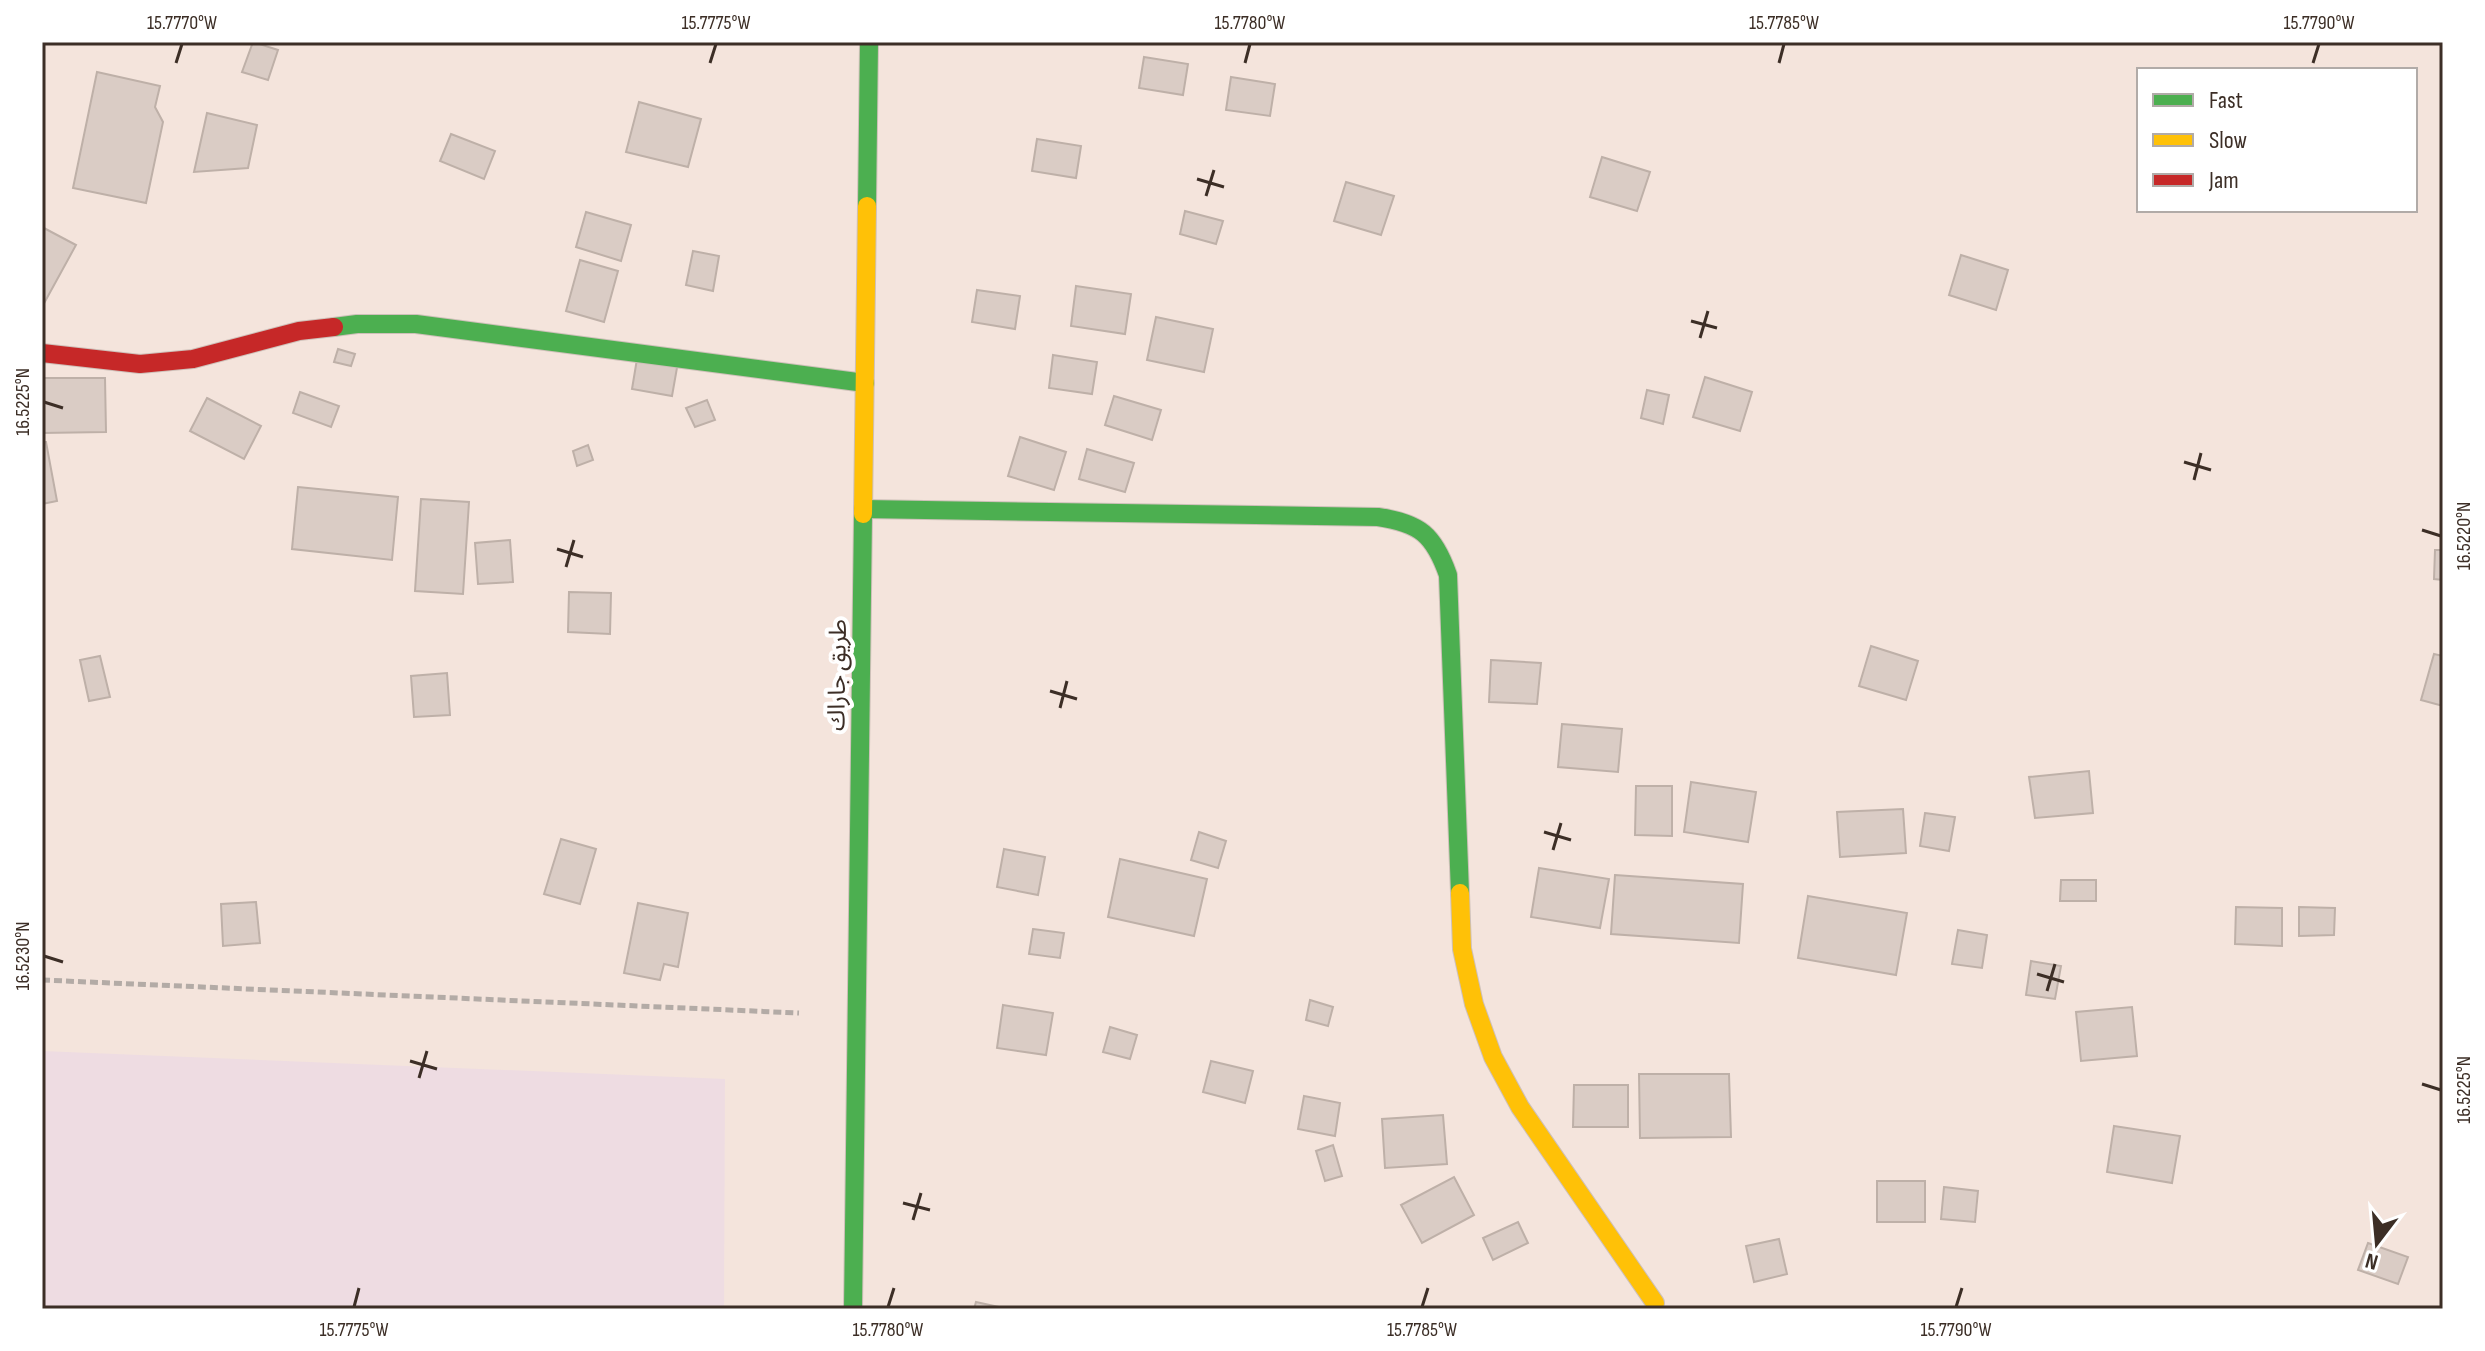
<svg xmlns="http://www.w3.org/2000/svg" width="2485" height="1351" font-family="'Sofia Sans Condensed','Noto Sans Arabic',sans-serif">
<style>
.education{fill:#eedce2}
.building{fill:#daccc5;stroke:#beb0a8;stroke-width:2}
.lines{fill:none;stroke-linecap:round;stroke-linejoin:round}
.fast-casing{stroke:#cec0b9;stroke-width:20}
.slow-casing{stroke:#cec0b9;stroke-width:20}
.jam-casing{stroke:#cec0b9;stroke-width:20}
.path{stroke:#b3aba6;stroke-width:5;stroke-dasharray:8 4;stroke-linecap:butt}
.fast{stroke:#4caf50;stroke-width:18}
.slow{stroke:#ffc107;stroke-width:18}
.jam{stroke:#c62828;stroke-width:18}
.ticks{fill:none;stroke:#3c2e26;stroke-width:3}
.labels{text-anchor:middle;stroke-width:8;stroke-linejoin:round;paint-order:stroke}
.street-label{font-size:24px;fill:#3c2e26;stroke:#fff}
.neatline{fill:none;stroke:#3c2e26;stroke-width:3}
.ticks-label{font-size:20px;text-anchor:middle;fill:#3c2e26}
</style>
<rect width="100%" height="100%" fill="#f4e4dc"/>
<polygon class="education" points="42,1051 725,1079 724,1309 42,1309"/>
<g class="building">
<polygon points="253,42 278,50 268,80 242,72"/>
<polygon points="1144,57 1188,64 1183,95 1139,88"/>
<polygon points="97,72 160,86 155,107 163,122 146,203 73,188"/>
<polygon points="1231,77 1275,84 1270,116 1226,110"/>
<polygon points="639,102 701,119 688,167 626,152"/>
<polygon points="207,113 257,125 248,168 194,172"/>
<polygon points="451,134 495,151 484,179 440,161"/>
<polygon points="1037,139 1081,146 1076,178 1032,171"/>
<polygon points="1602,157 1650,172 1637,211 1590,197"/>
<polygon points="1346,182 1394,196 1381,235 1334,221"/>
<polygon points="1185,211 1223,221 1216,244 1180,234"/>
<polygon points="586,212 631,225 621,261 576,247"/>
<polygon points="42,227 76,245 42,307"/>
<polygon points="693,251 719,256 713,291 686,285"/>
<polygon points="1961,255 2008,270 1996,310 1949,295"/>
<polygon points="580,260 618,271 604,322 566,311"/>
<polygon points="1076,286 1131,294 1125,334 1071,326"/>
<polygon points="977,290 1020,296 1015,329 972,322"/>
<polygon points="1156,317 1213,329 1204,372 1147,360"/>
<polygon points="338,349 355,354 351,366 334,362"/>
<polygon points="638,353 678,362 672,396 632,389"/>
<polygon points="1053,355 1097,362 1092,394 1049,388"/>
<polygon points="1705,377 1752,392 1740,431 1693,417"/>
<polygon points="42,378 105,378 106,432 42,433"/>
<polygon points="1647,390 1669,395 1663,424 1641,418"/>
<polygon points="300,392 339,406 331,427 293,413"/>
<polygon points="1114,396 1161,410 1152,440 1105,425"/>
<polygon points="207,398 261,426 244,459 190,431"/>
<polygon points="707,400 715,420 695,427 686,408"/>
<polygon points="1020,437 1066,452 1054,490 1008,476"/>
<polygon points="42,442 46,442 57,501 42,504"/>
<polygon points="588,445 593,460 577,466 573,451"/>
<polygon points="1087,449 1134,463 1125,492 1079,479"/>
<polygon points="298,487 398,497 392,560 292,549"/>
<polygon points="421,499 469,502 463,594 415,591"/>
<polygon points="510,540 513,582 478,584 475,543"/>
<polygon points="2435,550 2443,550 2443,580 2434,579"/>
<polygon points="569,592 611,593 610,634 568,632"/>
<polygon points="1871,646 1918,661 1906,700 1859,686"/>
<polygon points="2434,654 2443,656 2443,706 2421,700"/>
<polygon points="100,656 110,697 89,701 80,660"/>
<polygon points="1491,660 1541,663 1537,704 1489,702"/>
<polygon points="447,673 450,715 414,717 411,676"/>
<polygon points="1562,724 1622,729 1618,772 1558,767"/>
<polygon points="2089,771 2093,813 2035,818 2029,777"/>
<polygon points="1691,782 1756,792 1748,842 1684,832"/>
<polygon points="1636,786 1672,786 1672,836 1635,835"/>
<polygon points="1903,809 1906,853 1840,857 1837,812"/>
<polygon points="1925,813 1955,817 1949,851 1920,846"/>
<polygon points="1199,832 1226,841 1218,868 1191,860"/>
<polygon points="561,839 596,849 580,904 544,894"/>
<polygon points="1004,849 1045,857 1038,895 997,887"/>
<polygon points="1120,859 1207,879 1194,936 1108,917"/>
<polygon points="1539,868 1609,879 1600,928 1531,917"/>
<polygon points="1615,875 1743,884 1739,943 1611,934"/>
<polygon points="2061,880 2096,880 2096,901 2060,901"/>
<polygon points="1808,896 1907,913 1896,975 1798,958"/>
<polygon points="256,902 260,943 223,946 221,904"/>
<polygon points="638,903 688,913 678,967 664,964 660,980 624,973"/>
<polygon points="2236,907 2282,908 2282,946 2235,944"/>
<polygon points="2299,907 2335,908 2334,935 2299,936"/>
<polygon points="1033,929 1064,933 1060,958 1029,954"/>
<polygon points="1958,930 1987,935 1982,968 1952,964"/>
<polygon points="2031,961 2061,966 2055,999 2026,995"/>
<polygon points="1310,1000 1333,1007 1328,1026 1306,1020"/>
<polygon points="1003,1005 1053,1013 1046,1055 997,1048"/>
<polygon points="2132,1007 2137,1056 2081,1061 2076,1012"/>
<polygon points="1110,1027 1137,1035 1130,1059 1103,1052"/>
<polygon points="1211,1061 1253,1071 1245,1103 1203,1092"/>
<polygon points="1639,1074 1729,1074 1731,1137 1640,1138"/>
<polygon points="1574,1085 1628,1085 1628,1127 1573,1127"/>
<polygon points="1304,1096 1340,1103 1335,1136 1298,1129"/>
<polygon points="1443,1115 1447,1164 1385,1168 1382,1119"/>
<polygon points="2114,1126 2180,1136 2172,1183 2107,1172"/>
<polygon points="1333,1145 1342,1176 1325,1181 1316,1151"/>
<polygon points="1454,1177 1474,1215 1422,1243 1401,1205"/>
<rect x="1877" y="1181" width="48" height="41"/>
<polygon points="1944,1187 1978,1191 1975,1222 1941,1219"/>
<polygon points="1518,1222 1528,1243 1493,1260 1483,1238"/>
<polygon points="1779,1239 1787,1274 1754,1282 1746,1246"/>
<polygon points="2368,1243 2408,1257 2398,1284 2358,1270"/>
<polygon points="976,1302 1008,1309 974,1309"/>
</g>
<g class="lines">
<defs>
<g id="fast">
<polyline points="867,206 869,42"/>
<polyline points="334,327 357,324 416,324 865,383"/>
<path d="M863 509 1378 517C1420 523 1434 535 1448 575L1460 893"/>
<polyline points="853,1309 863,514"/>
</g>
<g id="slow">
<polyline points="863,514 867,206"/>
<polyline points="1460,893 1462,949 1474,1004 1493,1057 1520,1107 1655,1303"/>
</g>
<polyline id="jam" points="42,353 140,364 193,359 299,331 334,327"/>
</defs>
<use href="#fast" class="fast-casing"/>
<use href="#slow" class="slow-casing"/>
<use href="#jam" class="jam-casing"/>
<polyline class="path" points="42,980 799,1013"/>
<use href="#fast" class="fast"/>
<use href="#slow" class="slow"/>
<use href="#jam" class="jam"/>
</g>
<path class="ticks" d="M176 63 182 44M710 63 716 44M1245 63 1250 44M1779 63 1784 44M2313 63 2319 44M1197 179 1224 187M1206 196 1214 170M1691 321 1717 328M1700 338 1708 311M44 402 63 408M2184 462 2211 470M2194 480 2201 453M2422 530 2441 536M557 549 583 557M566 567 574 540M1050 691 1077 699M1060 708 1067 681M1544 832 1571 840M1553 850 1561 823M44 956 63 962M2037 974 2064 982M2047 991 2055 964M410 1061 437 1069M419 1078 427 1051M2422 1084 2441 1090M903 1203 930 1210M913 1220 921 1193M354 1307 359 1288M888 1307 894 1288M1422 1307 1428 1288M1956 1307 1962 1288"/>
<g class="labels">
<g class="street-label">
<text transform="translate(837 675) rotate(-89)" y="8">طريق جاراك</text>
</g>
</g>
<rect width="2485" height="1351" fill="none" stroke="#ffffff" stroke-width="88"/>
<rect x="2137" y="68" width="280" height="144" fill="#ffffff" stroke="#b1aba8" stroke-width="2"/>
<rect x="2153" y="94" width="40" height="12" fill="#4caf50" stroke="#b1aba8" stroke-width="2"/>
<text x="2209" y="108" font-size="24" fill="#3c2e26">Fast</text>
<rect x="2153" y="134" width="40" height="12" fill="#ffc107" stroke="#b1aba8" stroke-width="2"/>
<text x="2209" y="148" font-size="24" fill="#3c2e26">Slow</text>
<rect x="2153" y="174" width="40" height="12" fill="#c62828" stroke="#b1aba8" stroke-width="2"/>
<text x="2209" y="188" font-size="24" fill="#3c2e26">Jam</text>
<g transform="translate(2377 1243) rotate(196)" stroke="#ffffff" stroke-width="6" paint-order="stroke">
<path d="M0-6L14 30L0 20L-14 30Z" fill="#3c2e26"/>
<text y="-12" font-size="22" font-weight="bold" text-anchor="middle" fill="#3c2e26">N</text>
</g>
<rect x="44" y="44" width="2397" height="1263" class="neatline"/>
<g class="ticks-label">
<text x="182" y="29">15.7770°W</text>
<text x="716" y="29">15.7775°W</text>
<text x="1250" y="29">15.7780°W</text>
<text x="1784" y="29">15.7785°W</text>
<text x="2319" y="29">15.7790°W</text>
<text transform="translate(22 402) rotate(-90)" y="7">16.5225°N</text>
<text transform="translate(2463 536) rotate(-90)" y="7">16.5220°N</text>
<text transform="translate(22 956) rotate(-90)" y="7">16.5230°N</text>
<text transform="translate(2463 1090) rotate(-90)" y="7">16.5225°N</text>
<text x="354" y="1336">15.7775°W</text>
<text x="888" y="1336">15.7780°W</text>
<text x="1422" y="1336">15.7785°W</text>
<text x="1956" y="1336">15.7790°W</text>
</g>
</svg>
